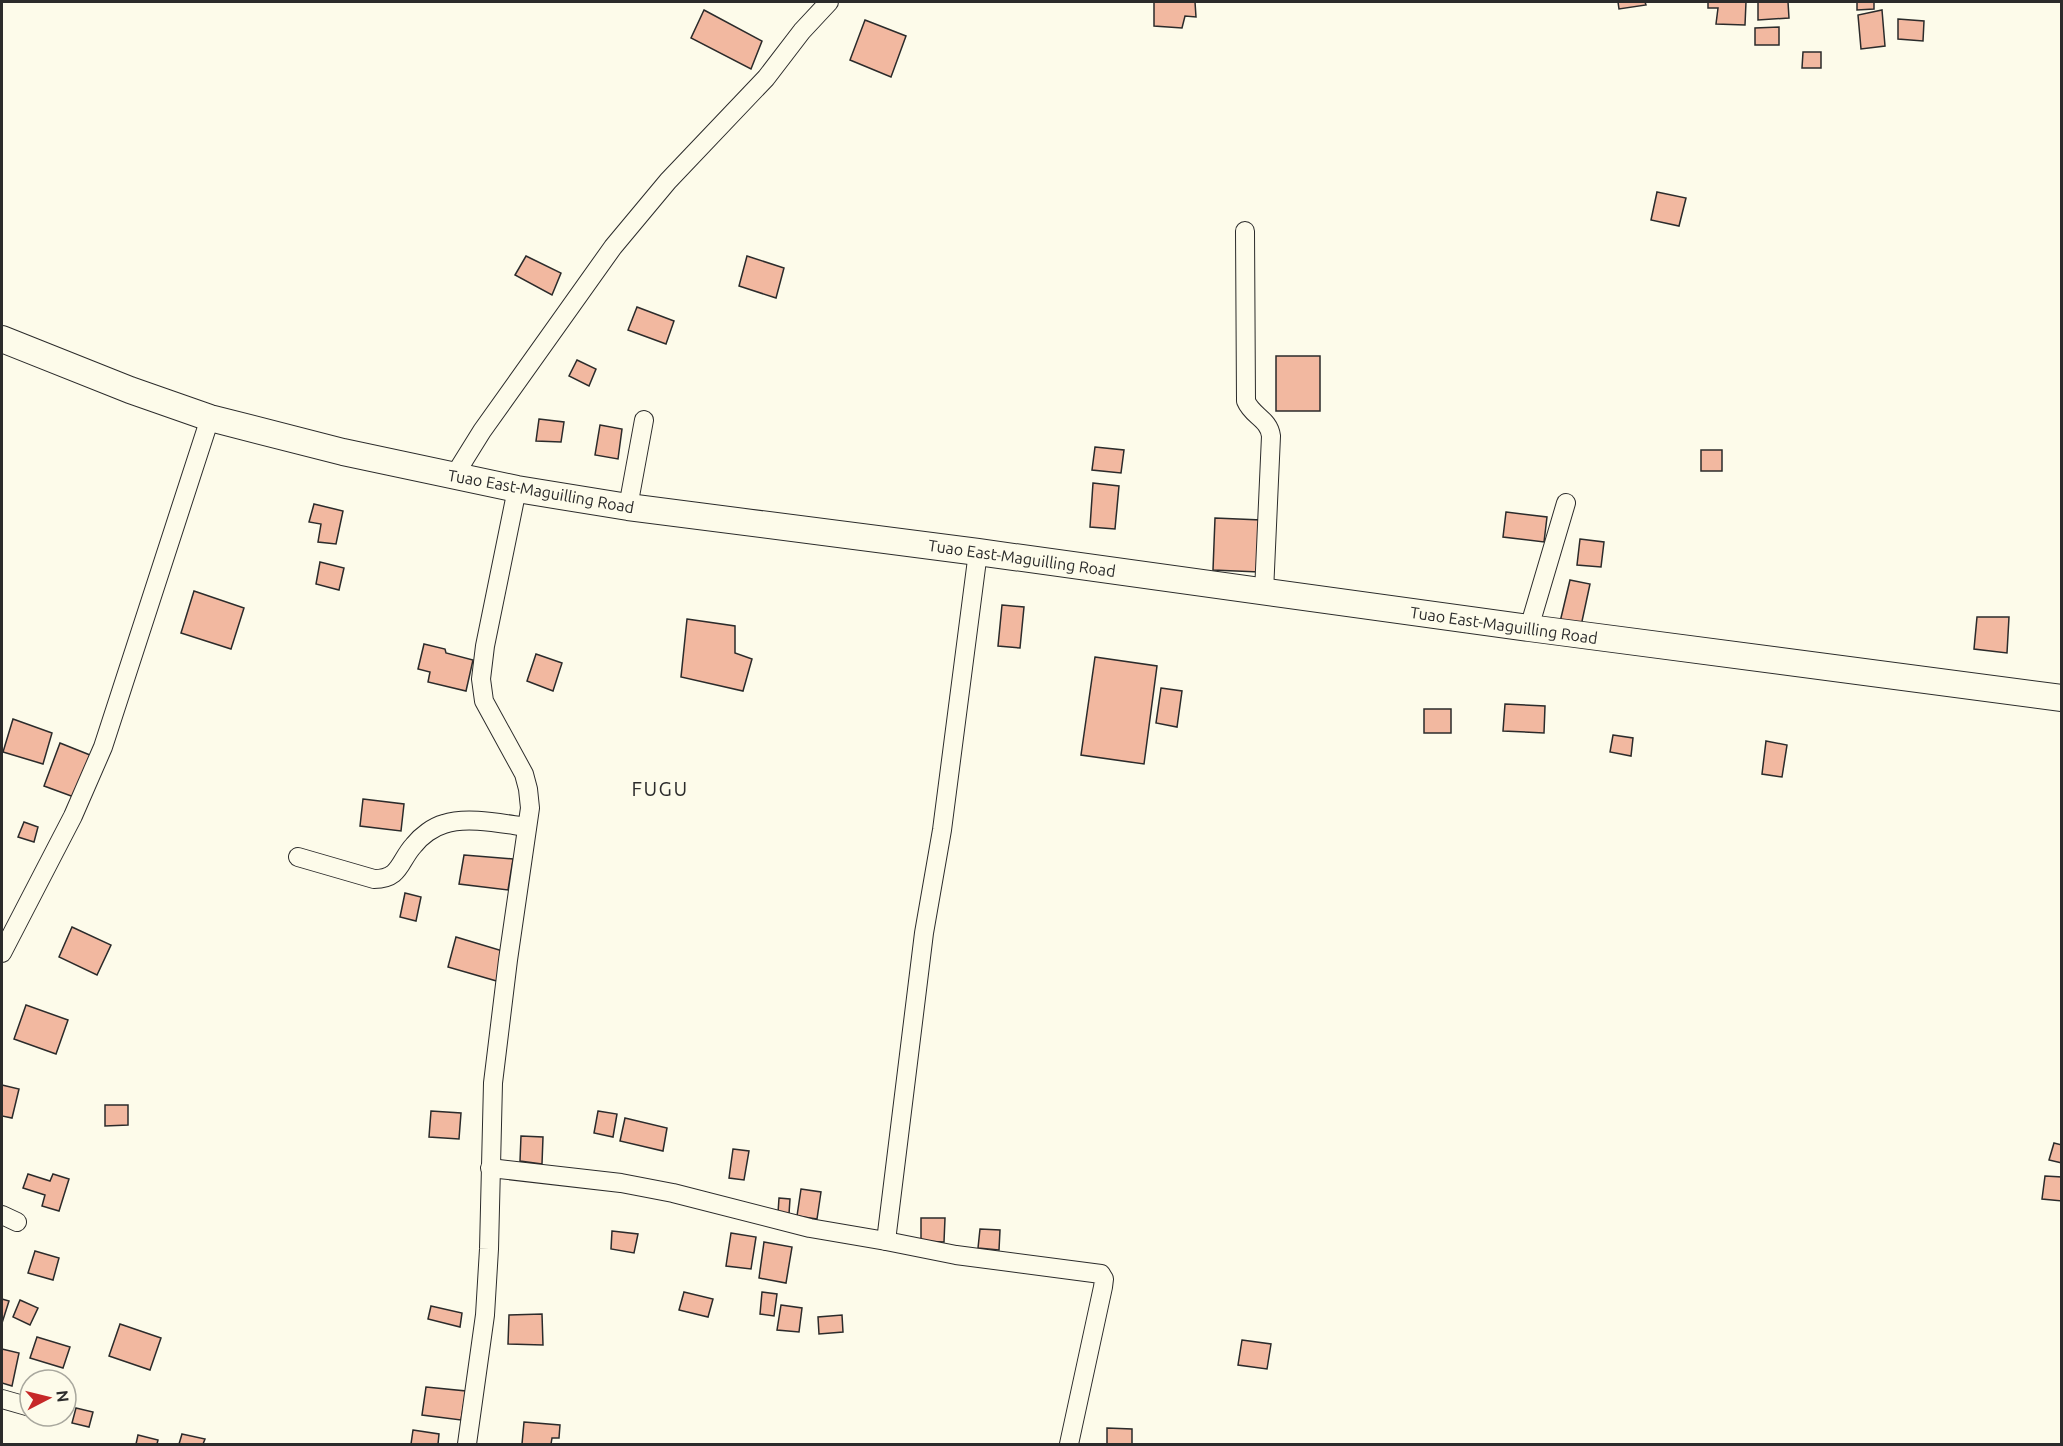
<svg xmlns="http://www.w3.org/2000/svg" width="2063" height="1446" font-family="Ubuntu,sans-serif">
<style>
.building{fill:#f2b8a0;stroke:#2b2b2b;stroke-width:1.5}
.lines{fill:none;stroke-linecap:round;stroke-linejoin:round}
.minor-casing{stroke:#2b2b2b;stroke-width:20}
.secondary-casing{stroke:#2b2b2b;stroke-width:28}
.minor{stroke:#fdfbea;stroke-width:18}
.secondary{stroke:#fdfbea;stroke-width:26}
.labels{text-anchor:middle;stroke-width:4.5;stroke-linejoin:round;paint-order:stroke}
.street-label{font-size:16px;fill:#2b2b2b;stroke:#fdfbea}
.quarter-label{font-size:20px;letter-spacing:1.5px;fill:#2b2b2b;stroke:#fdfbea}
</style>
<rect width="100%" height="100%" fill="#fdfbea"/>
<g class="building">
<polygon points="1154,2 1195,2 1196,17 1185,16 1182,28 1154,26"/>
<polygon points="1618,2 1645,2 1646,5 1619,9"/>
<polygon points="1708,2 1746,2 1745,25 1716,24 1718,8 1708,8"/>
<polygon points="1758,2 1788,2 1789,18 1758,20"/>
<polygon points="1857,2 1874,2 1874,9 1857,10"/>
<polygon points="704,10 762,41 751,69 691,38"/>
<polygon points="1882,10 1885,46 1861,49 1858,15"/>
<polygon points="1898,19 1924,21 1923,41 1898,39"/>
<polygon points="865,20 906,36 891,77 850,60"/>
<polygon points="1779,27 1779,45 1755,45 1755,28"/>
<polygon points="1803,52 1821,52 1821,68 1802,68"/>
<polygon points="1657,192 1686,198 1679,226 1651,220"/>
<polygon points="526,256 561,273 552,295 515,275"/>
<polygon points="747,256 784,268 776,298 739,286"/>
<polygon points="637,307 674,321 666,344 628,330"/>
<rect x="1276" y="356" width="44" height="55"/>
<polygon points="577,360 596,369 589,386 569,376"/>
<polygon points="539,419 564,422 561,442 536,441"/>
<polygon points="600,425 622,429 618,459 595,455"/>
<polygon points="1095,447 1124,450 1121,473 1092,470"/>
<rect x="1701" y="450" width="21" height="21"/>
<polygon points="1093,483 1119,486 1115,529 1090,527"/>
<polygon points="314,504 343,511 336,544 318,542 321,524 309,522"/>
<polygon points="1506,512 1547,517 1544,542 1503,537"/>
<polygon points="1215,518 1261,520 1259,572 1213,570"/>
<polygon points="1580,539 1604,542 1601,567 1577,565"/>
<polygon points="320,562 344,568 339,590 316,584"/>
<polygon points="1570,580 1590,584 1581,626 1560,622"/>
<polygon points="194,591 244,608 231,649 181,633"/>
<polygon points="1002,605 1024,607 1020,648 998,646"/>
<polygon points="1977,617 2009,617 2007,653 1974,649"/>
<polygon points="687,619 735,626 735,653 752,659 743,691 681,677"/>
<polygon points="424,644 445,649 446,653 473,660 466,691 428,682 430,672 418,669"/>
<polygon points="536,654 562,663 553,691 527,681"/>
<polygon points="1095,657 1157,666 1144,764 1081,755"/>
<polygon points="1161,688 1182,691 1177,727 1156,723"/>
<polygon points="1505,704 1545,706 1544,733 1503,731"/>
<rect x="1424" y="709" width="27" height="24"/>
<polygon points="13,719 52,733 43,764 3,752"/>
<polygon points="1613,735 1633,738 1631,756 1610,752"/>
<polygon points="1766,741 1787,745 1782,777 1762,774"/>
<polygon points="60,743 90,755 74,797 44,786"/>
<polygon points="363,799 404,804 401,831 360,826"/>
<polygon points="24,822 38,827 34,842 18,837"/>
<polygon points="464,855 513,859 508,890 459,884"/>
<polygon points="405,893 421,897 416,921 400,917"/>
<polygon points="72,927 111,945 97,975 59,957"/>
<polygon points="456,937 506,952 500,982 448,967"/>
<polygon points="26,1005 68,1020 56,1054 14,1039"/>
<polygon points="2,1085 19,1089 12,1118 2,1116"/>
<polygon points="105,1105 128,1105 128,1125 105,1126"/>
<polygon points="431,1111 461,1113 459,1139 429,1137"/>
<polygon points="598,1111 617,1114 613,1137 594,1133"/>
<polygon points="625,1118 667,1128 663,1151 620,1141"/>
<polygon points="521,1136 543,1137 542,1164 520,1161"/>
<polygon points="2054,1143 2062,1145 2062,1163 2049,1160"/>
<polygon points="733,1149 749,1151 744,1180 729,1178"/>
<polygon points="28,1174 50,1181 53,1174 69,1179 59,1211 42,1206 45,1195 23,1188"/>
<polygon points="2045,1176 2062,1177 2062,1201 2042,1199"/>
<polygon points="801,1189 821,1192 817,1219 797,1216"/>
<polygon points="779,1198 790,1199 789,1214 778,1213"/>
<polygon points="921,1218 945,1218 944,1242 921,1241"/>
<polygon points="980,1229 1000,1230 999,1250 978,1248"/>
<polygon points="612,1231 638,1234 634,1253 611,1249"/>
<polygon points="731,1233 756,1237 751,1269 726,1266"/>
<polygon points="764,1242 792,1247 786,1283 759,1278"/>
<polygon points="35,1251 59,1258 53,1280 28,1273"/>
<polygon points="684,1292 713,1299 708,1317 679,1310"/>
<polygon points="762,1292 777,1294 774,1316 760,1314"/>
<polygon points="2,1299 9,1301 2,1323"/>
<polygon points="20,1300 38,1308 30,1325 13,1317"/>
<polygon points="781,1305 802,1308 799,1332 777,1330"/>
<polygon points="431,1306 462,1313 460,1327 428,1319"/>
<polygon points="542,1314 543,1345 508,1344 509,1315"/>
<polygon points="842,1315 843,1332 819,1334 818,1317"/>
<polygon points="120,1324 161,1338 150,1370 109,1356"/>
<polygon points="37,1337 70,1347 63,1368 30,1358"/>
<polygon points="1242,1340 1271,1344 1267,1369 1238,1365"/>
<polygon points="2,1349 19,1353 12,1386 2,1383"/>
<polygon points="426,1387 466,1391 461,1420 422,1415"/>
<polygon points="76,1408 93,1412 89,1427 72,1423"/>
<polygon points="524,1422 560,1425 559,1438 552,1438 551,1444 522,1444"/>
<polygon points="1107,1428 1132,1429 1132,1444 1107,1444"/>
<polygon points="413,1430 439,1434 438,1444 411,1444"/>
<polygon points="182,1434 205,1439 203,1444 179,1444"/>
<polygon points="138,1435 158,1440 157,1444 136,1444"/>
</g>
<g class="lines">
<defs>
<g id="minor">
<path d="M1245 231 1246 401C1252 416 1269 419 1271 436L1264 592"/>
<polyline points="454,476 482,431 613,247 668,181 766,78 802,31 829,2"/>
<polyline points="628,507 644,420"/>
<polyline points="1529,628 1566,503"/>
<path d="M298 857 374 879C401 879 399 861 414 845 421 836 433 827 444 824 467 816 504 824 527 827"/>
<polyline points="2,953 73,816 103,747 210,418"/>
<polyline points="490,1168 621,1183 673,1193 810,1228 886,1241 924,933 942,830 978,552"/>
<polyline points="2,1215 17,1222"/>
<polyline points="886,1241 956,1255 1101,1274 1104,1279 1103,1287 1069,1444"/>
<polyline points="2,1399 30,1407"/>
<polyline points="467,1444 485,1315 489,1249 493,1083 508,960 530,808 528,789 524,774 484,701 481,679 485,646 517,489"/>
</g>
<polyline id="secondary" points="2,339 130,390 210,418 343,452 517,489 628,507 978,552 1529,628 2062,698"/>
</defs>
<use href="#minor" class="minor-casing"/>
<use href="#secondary" class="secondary-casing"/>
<use href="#minor" class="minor"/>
<use href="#secondary" class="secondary"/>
</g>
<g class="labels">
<g class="street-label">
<text transform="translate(541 491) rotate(10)" y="6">Tuao East-Maguilling Road</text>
<text transform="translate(1022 558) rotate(8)" y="6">Tuao East-Maguilling Road</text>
<text transform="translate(1504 625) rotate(8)" y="6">Tuao East-Maguilling Road</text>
</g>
<g class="quarter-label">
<text x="660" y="796">FUGU</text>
</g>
</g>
<rect width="2063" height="1446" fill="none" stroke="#2b2b2b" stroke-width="6"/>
<g transform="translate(48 1398) rotate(83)"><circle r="28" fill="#fdfbea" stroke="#a9a89e" stroke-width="1.5"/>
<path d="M0-4.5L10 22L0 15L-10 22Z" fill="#c62828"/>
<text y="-9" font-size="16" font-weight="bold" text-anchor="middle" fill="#2b2b2b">N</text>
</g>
</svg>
